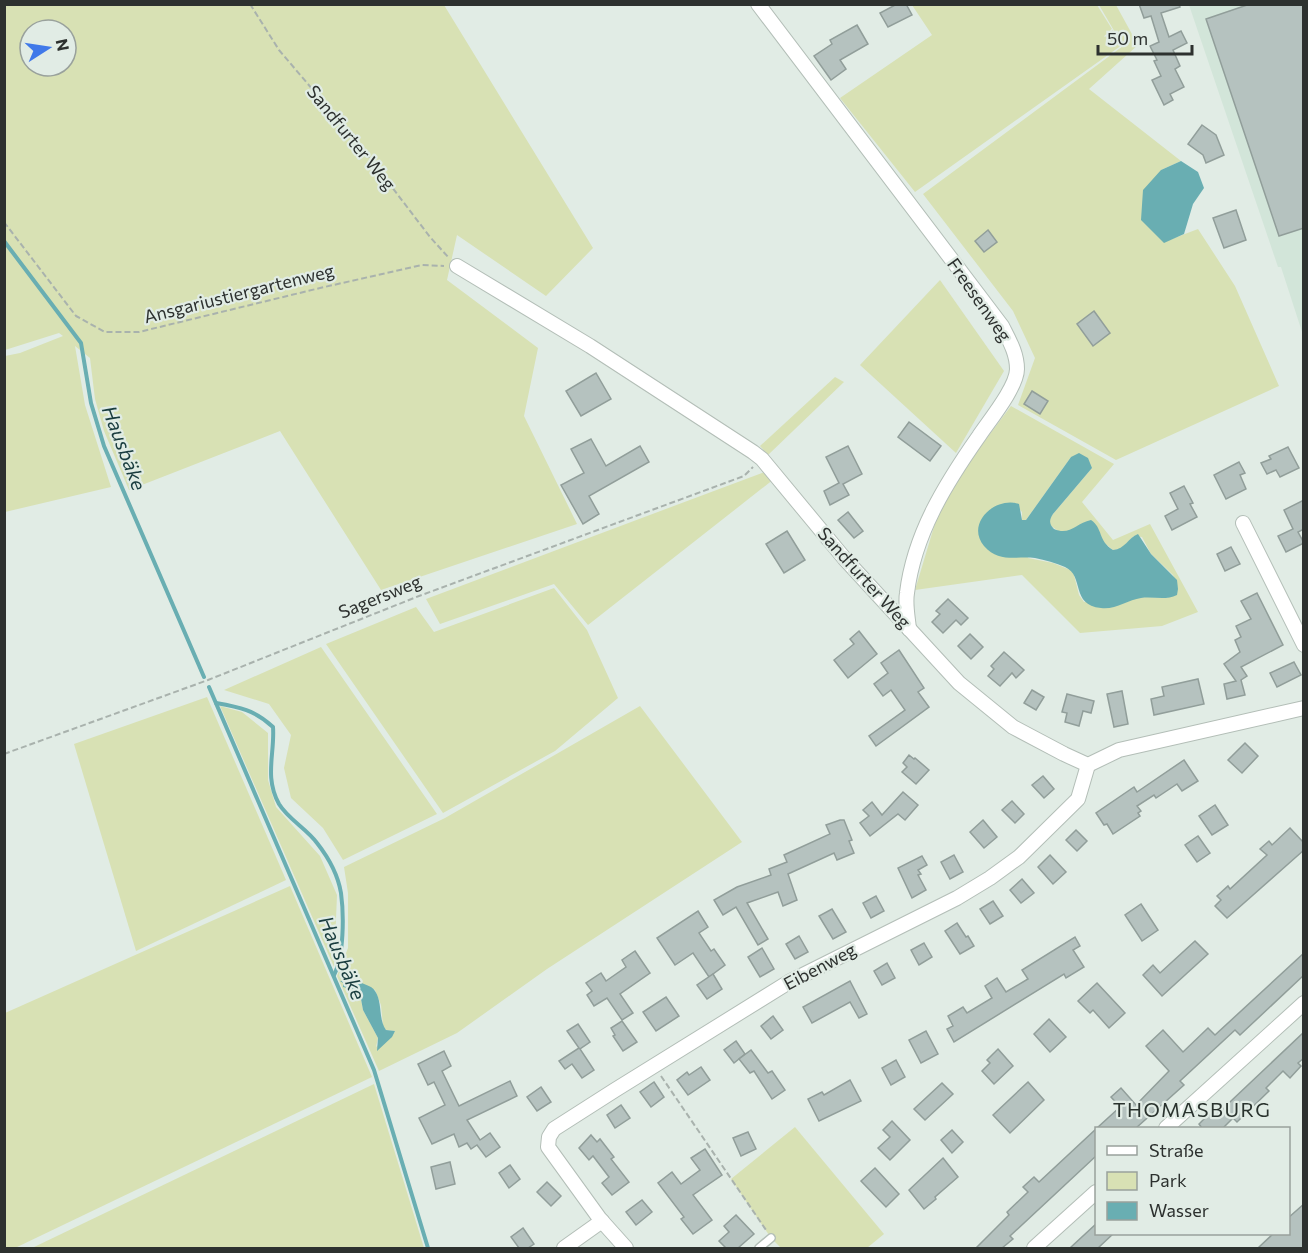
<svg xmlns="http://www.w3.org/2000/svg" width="1308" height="1253" font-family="Commissioner,sans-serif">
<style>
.built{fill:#d2e5d9}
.green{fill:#d8e1b4;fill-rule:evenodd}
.water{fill:#69aeb2}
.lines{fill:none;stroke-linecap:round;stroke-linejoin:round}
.stream{stroke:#69aeb2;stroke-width:4}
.building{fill:#b5c2bf;stroke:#919e9a;stroke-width:1.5}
.lane-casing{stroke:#b3beb7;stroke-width:10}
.street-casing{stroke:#b3beb7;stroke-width:16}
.path{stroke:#a9b2ad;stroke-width:2;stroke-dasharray:6 3;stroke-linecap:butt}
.lane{stroke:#fff;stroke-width:7}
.street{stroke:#fff;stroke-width:14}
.labels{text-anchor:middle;stroke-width:4.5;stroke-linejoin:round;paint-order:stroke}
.street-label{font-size:18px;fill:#2d312f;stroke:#e1ece5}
.water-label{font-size:20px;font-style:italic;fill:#193c3e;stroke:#e1ece5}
.neighbourhood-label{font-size:20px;letter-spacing:1.5px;fill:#2a332e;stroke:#e1ece5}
</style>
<rect width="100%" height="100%" fill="#e1ece5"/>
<polygon class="built" points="1189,5 1303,5 1303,335 1281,267 1278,267"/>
<g class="green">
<path d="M4 5H444L593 248 546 296 457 235 447 280 538 348 524 416 577 524 381 590 280 431 129 490 104 431 95 399 90 358 75 346 85 405 111 487 5 512V356L20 353 63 336 59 333 5 350ZM30 30H66V66H30Z"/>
<polygon points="912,5 1097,5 1122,45 915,192 840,98 932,35"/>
<polygon points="1099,5 1116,5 1138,45 1089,89 1181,161 1161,170 1164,242 1198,229 1235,286 1279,386 1116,460 1018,405 1035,358 1013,311 923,194 1123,46"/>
<polygon points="940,280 1004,371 956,453 860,365"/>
<polygon points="835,377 844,382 768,455 760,446"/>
<path d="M1011 406 1114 464 1082 502 1113 540 1150 524 1198 612 1162 626 1080 633 1022 575 915 590 936 520 962 471ZM1071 457 1092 468 1053 514 1050 518V525L1058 531H1070L1076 527 1098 529 1103 542 1113 550 1121 549 1134 536 1142 537 1151 554 1173 575 1178 589 1167 598 1147 597 1084 602 1079 595 1073 571 1053 563 1028 558 1013 502 1022 512V520H1026Z"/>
<polygon points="767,471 774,479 588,625 554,584 440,624 426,599"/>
<polygon points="554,588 587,630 618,698 555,751 443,813 326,644 416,607 434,632"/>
<polygon points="321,647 437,814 343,860 323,828 291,798 284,768 291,735 269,704 224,690"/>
<polygon points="207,697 286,880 136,951 74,744"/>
<polygon points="220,706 242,712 268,733 268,780 276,807 320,856 337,895 334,967"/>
<path d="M640 706 742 842 547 969 457 1033 379 1071 337 976 348 948V893L344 867 445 818ZM354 979 360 983 375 990 381 1005 383 1026 386 1030 395 1031 376 1047 378 1038 363 1010 361 999 356 990 341 981Z"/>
<polygon points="290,886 372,1077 15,1248 5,1248 5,1013"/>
<polygon points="374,1084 424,1248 32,1248"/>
<polygon points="795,1127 884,1234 867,1248 781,1248 771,1238 731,1179"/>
</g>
<g class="water">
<polygon points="1181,161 1198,172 1204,188 1193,204 1184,234 1164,243 1141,220 1143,190 1161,170"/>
<path d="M1079 453 1088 458 1092 468 1053 514C1049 520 1049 524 1054 529 1070 536 1076 523 1091 520 1103 528 1098 541 1113 550 1125 549 1128 538 1138 534L1151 554 1177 580 1178 589 1177 595C1165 601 1153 596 1141 598 1128 600 1115 610 1101 608 1070 605 1085 576 1065 567 1056 563 1045 560 1035 558 1015 556 999 563 984 546 965 523 996 496 1019 504L1022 520H1026L1071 457Z"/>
<path d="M354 979C361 984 372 985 375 991 383 1003 378 1019 386 1030L395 1031 392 1037 377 1051 378 1038 363 1010 361 999 356 990 343 987V983L340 981Z"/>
</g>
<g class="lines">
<g class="stream">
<polyline points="4,241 81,343 91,403 104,446 204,677"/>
<polyline points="209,687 374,1070 428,1248"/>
<path d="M216 703C239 707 255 710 273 727 275 753 264 777 279 804 288 819 307 829 317 843 328 857 338 875 341 893 344 915 344 956 334 975"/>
</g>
</g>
<g class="building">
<polygon points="897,4 906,4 912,15 888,27 880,13"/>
<polygon points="1139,4 1179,4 1180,7 1161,13 1169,37 1181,31 1187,43 1173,50 1180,66 1175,69 1184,87 1170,94 1173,100 1164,105 1152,80 1161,76 1154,61 1157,60 1150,46 1159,42 1151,16 1144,18"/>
<polygon points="1250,4 1304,4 1304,228 1279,236 1206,19"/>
<polygon points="857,25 868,44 840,60 846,69 831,80 814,56 832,44 830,40"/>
<polygon points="1202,125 1216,135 1224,155 1206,163 1203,155 1188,144"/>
<polygon points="1236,210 1246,240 1224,248 1213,218"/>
<polygon points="988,230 997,242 984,252 975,241"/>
<polygon points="1094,311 1110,333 1093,346 1077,324"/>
<polygon points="596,373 611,399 581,416 566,391"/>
<polygon points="1032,391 1048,401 1040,414 1024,404"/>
<polygon points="909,422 941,446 930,461 898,437"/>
<polygon points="591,439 606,466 640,446 649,462 589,496 599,514 583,524 561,485 584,473 571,449"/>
<polygon points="848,446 862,474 843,484 849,495 830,505 824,491 839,483 826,457"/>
<polygon points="1288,447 1299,468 1280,477 1276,470 1267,474 1261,463 1271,459 1269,456"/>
<polygon points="1239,462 1245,473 1240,475 1246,489 1226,499 1214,475"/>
<polygon points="1184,486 1193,503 1190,504 1197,517 1172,530 1165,516 1178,509 1170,493"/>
<polygon points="1304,500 1304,529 1298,532 1304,543 1286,552 1278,536 1293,529 1284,510"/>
<polygon points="848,512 863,531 854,538 838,520"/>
<polygon points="787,531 805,560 784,573 766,544"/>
<polygon points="1231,547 1240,564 1225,571 1217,554"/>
<polygon points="1257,593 1283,645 1241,667 1247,676 1241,680 1245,695 1227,699 1224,684 1236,681 1224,664 1240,652 1235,640 1241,637 1236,626 1251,619 1241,601"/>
<polygon points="948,599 968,618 961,625 956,620 943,633 932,622 940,614 936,611"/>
<polygon points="859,631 877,654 848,678 834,660 854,644 850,639"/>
<polygon points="970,634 983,647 971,659 958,646"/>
<polygon points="899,650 924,688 918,692 929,707 876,746 869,736 905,710 891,690 883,696 874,684 888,673 881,663"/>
<polygon points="1004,652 1024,670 1016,678 1012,673 1000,686 988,676 994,669 991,666"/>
<polygon points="1294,662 1301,675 1277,687 1270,673"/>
<polygon points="1198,679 1204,704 1154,715 1151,699 1164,696 1162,687"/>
<polygon points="1032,690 1044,697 1036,710 1024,703"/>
<polygon points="1122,691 1128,724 1114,727 1107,694"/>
<polygon points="1067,694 1094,701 1091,713 1083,711 1079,726 1065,722 1067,713 1062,712"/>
<polygon points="1245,743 1258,756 1242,773 1228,760"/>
<polygon points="909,755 914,759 915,758 929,770 916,784 902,772 907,767 903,763"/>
<polygon points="1184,760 1198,781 1182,791 1177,784 1156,798 1154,795 1137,806 1141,811 1138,813 1140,816 1113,834 1107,824 1104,825 1096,813 1134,787 1137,792"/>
<polygon points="1043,776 1054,789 1044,798 1032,785"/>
<polygon points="903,792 918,805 905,820 898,814 870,836 860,823 869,816 863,810 872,802 882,815"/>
<polygon points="1012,801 1024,814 1015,823 1002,810"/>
<polygon points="1215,805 1228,825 1212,835 1199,816"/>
<polygon points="840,820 844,820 852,840 849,841 854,853 837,860 834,853 788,874 797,900 783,906 778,892 747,903 768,939 758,945 736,907 723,915 714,900 737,887 771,875 769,869 787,862 784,855 830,834 826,825"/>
<polygon points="983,820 997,837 984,848 970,832"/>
<polygon points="1290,828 1304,843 1304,850 1227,918 1215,906 1221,900 1217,896 1228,886 1230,889 1267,855 1260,849 1269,841 1272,845"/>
<polygon points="1076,830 1087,841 1077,851 1066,840"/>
<polygon points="1198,836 1210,853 1197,862 1185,845"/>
<polygon points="954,855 963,872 950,879 941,862"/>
<polygon points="1050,855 1066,872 1053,884 1038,867"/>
<polygon points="922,856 927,865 918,870 921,874 918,875 926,890 912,898 898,868"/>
<polygon points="1022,879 1034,893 1021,903 1010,890"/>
<polygon points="876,896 884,911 871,918 863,903"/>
<polygon points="993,901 1003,916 990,924 980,909"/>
<polygon points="1141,904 1158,930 1142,941 1125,915"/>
<polygon points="832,909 846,932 833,939 819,916"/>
<polygon points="698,911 708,927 699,933 711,951 714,949 725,965 709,977 693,953 675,965 657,938"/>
<polygon points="957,923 966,937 968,936 974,946 960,954 945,931"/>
<polygon points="799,936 808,952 795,959 786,944"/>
<polygon points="1075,937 1080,946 1073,950 1084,967 1066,978 1064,974 954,1042 947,1029 953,1026 948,1016 963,1007 967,1013 992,998 985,986 997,978 1006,992 1028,979 1022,970"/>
<polygon points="1195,941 1208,954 1162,996 1143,975 1153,965 1160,973"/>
<polygon points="924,943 932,957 919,965 911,950"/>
<polygon points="762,948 774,969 760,977 748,957"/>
<polygon points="635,951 650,973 620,994 633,1013 622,1020 607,998 594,1006 587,995 592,991 586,983 601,973 606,981 626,967 622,960"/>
<polygon points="1304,953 1304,975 1240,1035 1235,1030 1180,1081 1184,1085 1136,1128 1097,1128 1120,1107 1111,1097 1121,1088 1136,1105 1169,1071 1146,1046 1163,1030 1183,1052 1208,1028 1215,1035"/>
<polygon points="887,963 895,978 882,985 874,971"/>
<polygon points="713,974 722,989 707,999 697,985"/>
<polygon points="850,981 867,1014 859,1018 850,1002 812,1023 803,1007"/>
<polygon points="1097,983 1125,1013 1109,1028 1093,1010 1090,1013 1078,1001"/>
<polygon points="666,997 679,1016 656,1031 643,1012"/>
<polygon points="773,1016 783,1030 771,1039 761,1026"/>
<polygon points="1049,1019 1066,1037 1050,1052 1034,1034"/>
<polygon points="622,1021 637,1042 623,1051 613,1036 615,1035 611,1028"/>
<polygon points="578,1024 590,1042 580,1049 594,1070 582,1078 572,1064 565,1069 559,1061 579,1048 567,1031"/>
<polygon points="926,1031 938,1054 921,1063 909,1040"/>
<polygon points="1304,1032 1304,1058 1298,1063 1301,1066 1290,1078 1283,1071 1266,1088 1269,1091 1237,1122 1233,1118 1223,1128 1202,1128 1199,1124 1209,1114 1213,1118"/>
<polygon points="736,1041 745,1054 734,1063 724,1050"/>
<polygon points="998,1049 1013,1066 994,1084 982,1071 990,1063 987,1060"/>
<polygon points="751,1050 768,1073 772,1071 785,1090 772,1099 754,1071 750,1073 739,1059"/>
<polygon points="444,1051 451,1066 442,1071 459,1106 510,1081 517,1096 467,1120 480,1140 490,1133 500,1147 486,1157 477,1145 471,1149 467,1143 459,1147 454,1134 432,1144 419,1118 445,1105 434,1082 428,1085 418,1064"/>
<polygon points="896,1060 905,1077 891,1085 882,1068"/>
<polygon points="701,1067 710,1080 688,1095 677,1080 687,1072 689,1075"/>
<polygon points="850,1080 861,1101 819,1121 808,1099 822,1092 824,1095"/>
<polygon points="654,1082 664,1097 651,1107 640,1092"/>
<polygon points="1028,1082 1044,1100 1010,1133 993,1115"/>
<polygon points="942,1083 953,1094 925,1120 914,1109"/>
<polygon points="541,1087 551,1102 537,1111 527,1097"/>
<polygon points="621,1105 630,1118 615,1128 607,1115"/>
<polygon points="892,1121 910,1140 890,1160 878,1148 890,1137 883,1130"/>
<polygon points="1096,1129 1096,1156 1010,1236 1013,1239 1002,1248 976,1248 1009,1215 1007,1212 1028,1192 1023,1187 1034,1177 1039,1182"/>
<polygon points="952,1130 963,1142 952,1153 941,1140"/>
<polygon points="748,1132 756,1149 741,1156 733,1138"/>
<polygon points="591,1135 597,1142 600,1139 614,1157 611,1159 629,1182 612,1195 602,1183 609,1177 593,1156 589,1160 579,1148"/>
<polygon points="705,1149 722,1175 693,1195 712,1220 693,1234 681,1219 684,1217 658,1183 672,1172 681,1184 700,1170 691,1158"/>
<polygon points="943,1158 958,1177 935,1197 936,1199 924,1209 909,1190"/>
<polygon points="450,1162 455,1184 436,1189 431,1167"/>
<polygon points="510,1165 520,1179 509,1188 499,1173"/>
<polygon points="875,1168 899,1194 886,1207 861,1181"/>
<polygon points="547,1182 561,1196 551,1206 537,1192"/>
<polygon points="642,1200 652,1212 636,1225 626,1212"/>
<polygon points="1304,1204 1304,1248 1258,1248 1274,1233 1288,1233 1288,1218"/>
<polygon points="736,1215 754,1234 738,1248 726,1248 719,1241 729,1232 724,1226"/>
<polygon points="1096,1224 1096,1233 1114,1233 1098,1248 1070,1248"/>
<polygon points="523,1228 534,1244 528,1248 519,1248 511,1237"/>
</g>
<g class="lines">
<defs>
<polyline id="lane" points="759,1248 771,1238"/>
<g id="street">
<path d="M758 4 1002 326C1009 340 1017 353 1017 369 1017 387 989 421 979 436 946 483 914 534 907 593 905 604 908 618 909 629"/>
<polyline points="457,266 590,346 753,452 762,459 844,558 959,683 1013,727 1064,754 1088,765 1119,750 1304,708"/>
<polyline points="1243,523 1304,645"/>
<polyline points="1166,1128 1304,1003"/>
<polyline points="564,1248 602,1221"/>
<polyline points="626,1248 600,1219 548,1147 549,1137 554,1129 615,1090 789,982 957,898 990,878 1019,857 1078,799 1088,765"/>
<polyline points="1034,1248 1096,1192"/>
</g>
</defs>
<use href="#lane" class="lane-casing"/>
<use href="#street" class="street-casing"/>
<g class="path">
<polyline points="250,4 279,50 359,144 430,237 449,258"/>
<polyline points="4,222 76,316 105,332 139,332 320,288 422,265 444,266"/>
<polyline points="4,754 208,680 419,596 744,476 753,467"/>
<polyline points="661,1076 766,1230"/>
</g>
<use href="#lane" class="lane"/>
<use href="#street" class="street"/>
</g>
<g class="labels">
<g class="street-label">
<text transform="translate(351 138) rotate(51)" y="6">Sandfurter Weg</text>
<text transform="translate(239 294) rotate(-14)" y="6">Ansgariustiergartenweg</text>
<text transform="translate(979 300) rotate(55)" y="6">Freesenweg</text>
<text transform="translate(864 578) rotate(48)" y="6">Sandfurter Weg</text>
<text transform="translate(380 597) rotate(-22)" y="6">Sagersweg</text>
<text transform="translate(820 967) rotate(-28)" y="6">Eibenweg</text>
</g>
<g class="water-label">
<text transform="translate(124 448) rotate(69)" y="7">Hausbäke</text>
<text transform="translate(342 958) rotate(67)" y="7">Hausbäke</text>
</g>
<g class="neighbourhood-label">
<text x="1192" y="1117">THOMASBURG</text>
</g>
</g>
<rect width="1308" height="1253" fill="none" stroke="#2d312f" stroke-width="12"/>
<rect x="1095" y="1127" width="195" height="108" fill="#e1ece5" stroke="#99a19c" stroke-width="1.5"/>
<rect x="1107" y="1146" width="30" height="9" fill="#ffffff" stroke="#99a19c" stroke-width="1.5"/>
<text x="1149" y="1157" font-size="18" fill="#2d312f">Straße</text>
<rect x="1107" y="1172" width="30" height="18" fill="#d8e1b4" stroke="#99a19c" stroke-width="1.5"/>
<text x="1149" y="1187" font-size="18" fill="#2d312f">Park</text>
<rect x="1107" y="1202" width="30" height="18" fill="#69aeb2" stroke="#99a19c" stroke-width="1.5"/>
<text x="1149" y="1217" font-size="18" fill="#2d312f">Wasser</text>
<g transform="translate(48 48) rotate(78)"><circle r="28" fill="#e1ece5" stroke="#99a19c" stroke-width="1.5"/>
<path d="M0-4.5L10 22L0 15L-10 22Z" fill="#4079e9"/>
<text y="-9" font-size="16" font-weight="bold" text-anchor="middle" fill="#2d312f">N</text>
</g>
<path d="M1098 45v9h94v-9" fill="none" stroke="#2d312f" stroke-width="3"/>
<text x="1107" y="45" font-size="18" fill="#2d312f" stroke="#e1ece5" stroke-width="4.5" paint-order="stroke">50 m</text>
</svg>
